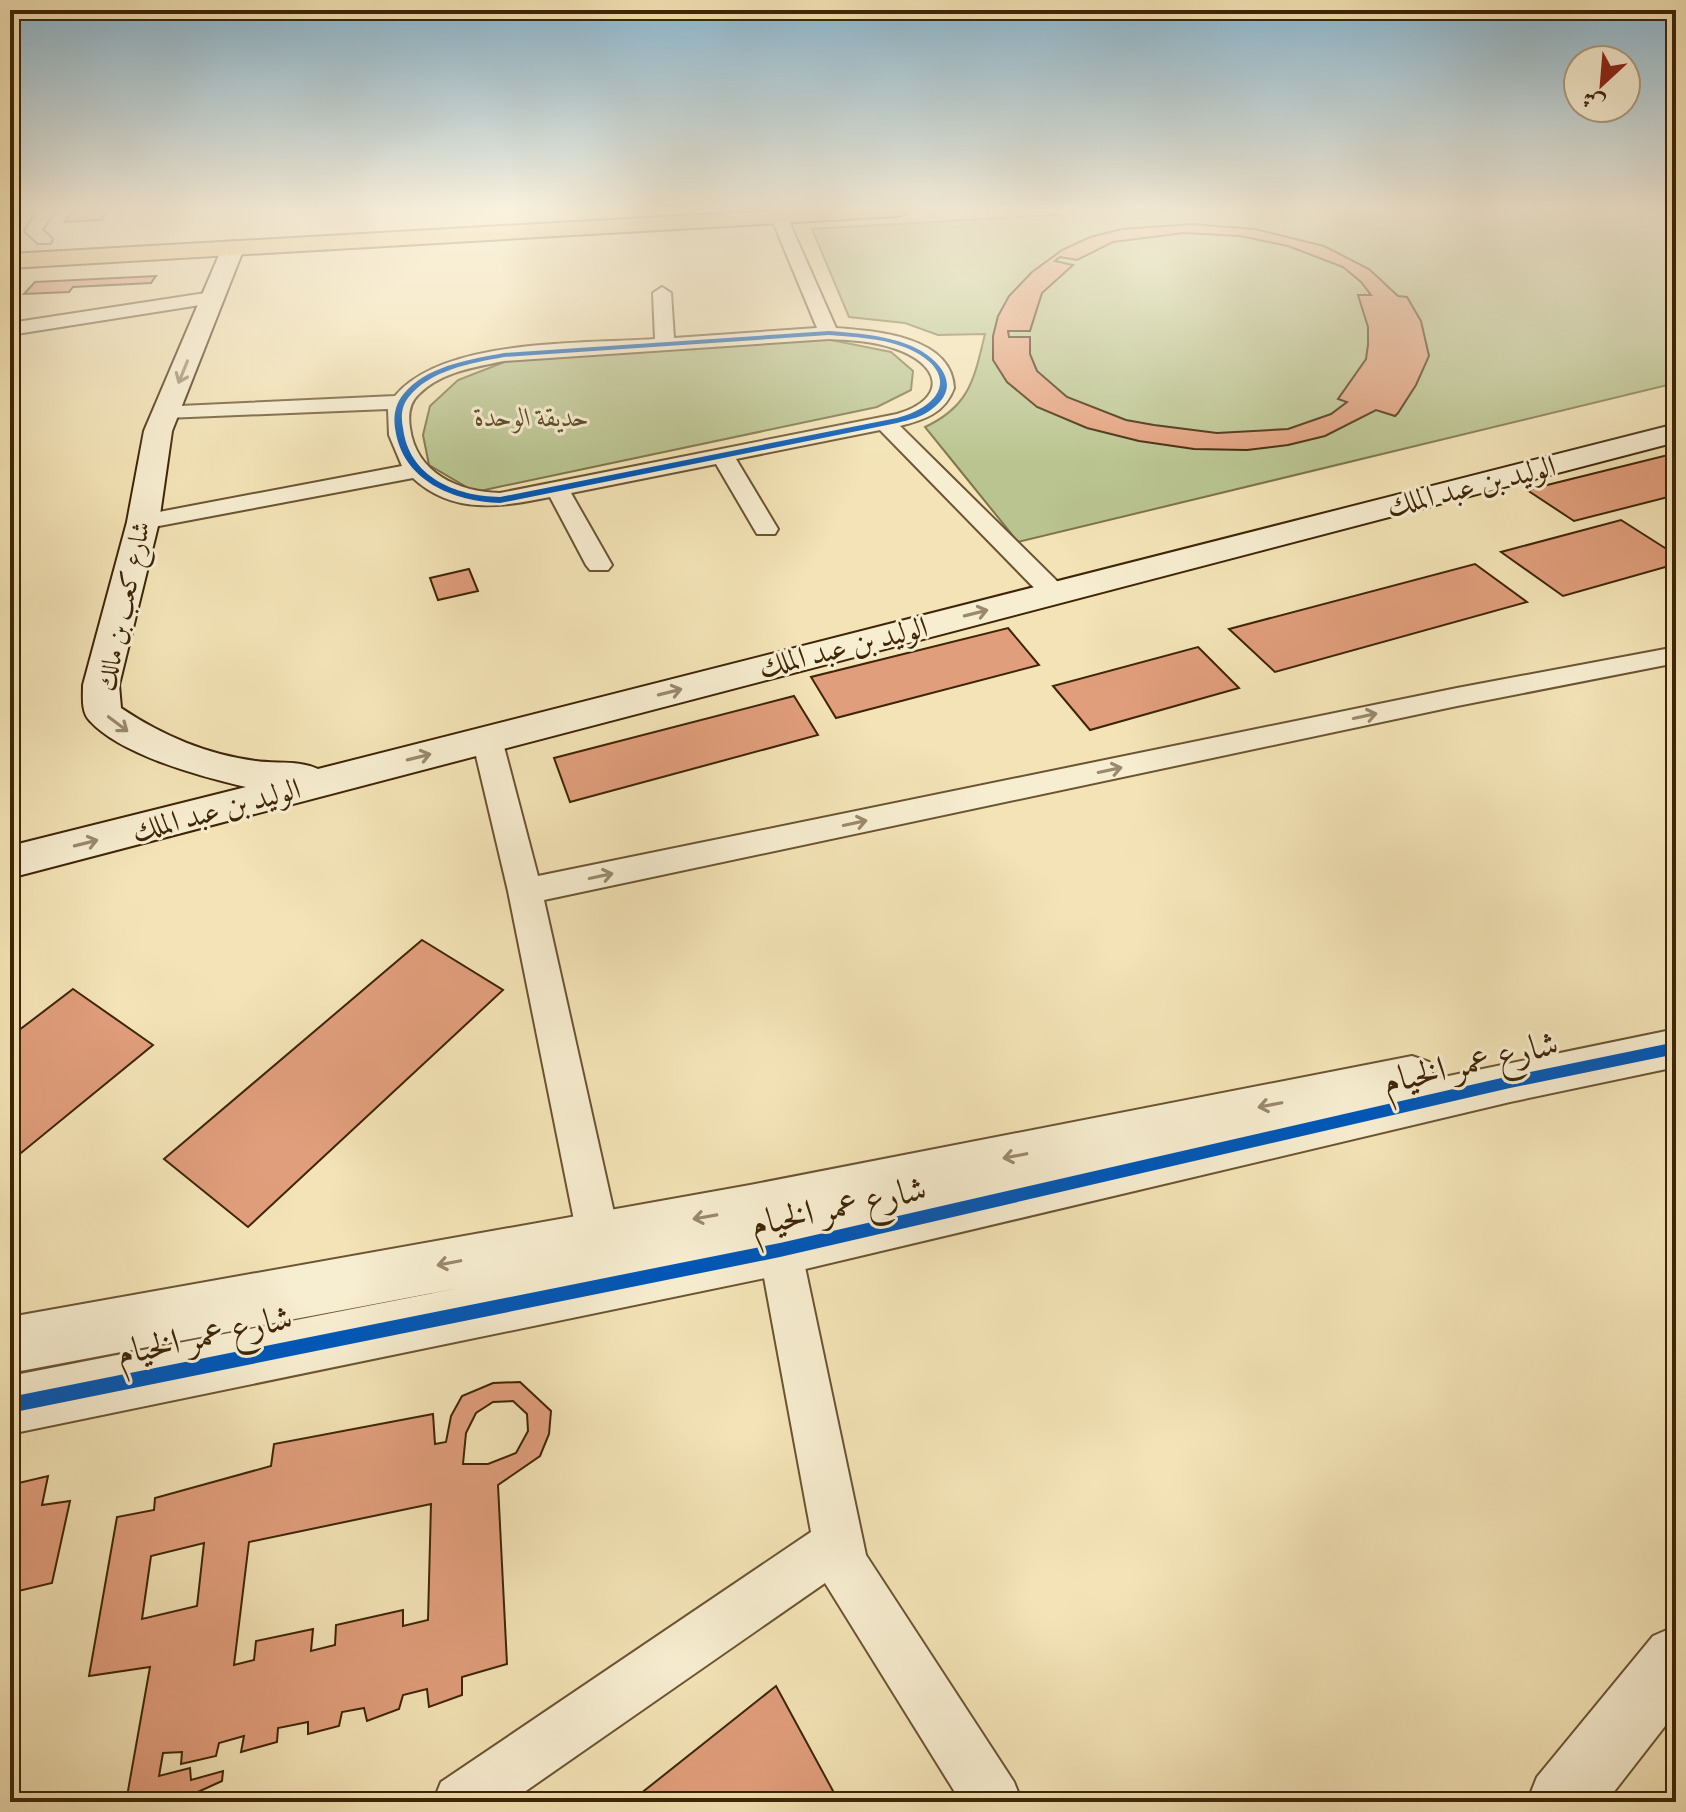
<svg xmlns="http://www.w3.org/2000/svg" width="1686" height="1812" font-family="'Libre Bodoni',Amiri,serif">
<style>
.green{fill:#b9c490;stroke:#7c744b;stroke-width:2}
.building{fill:#e19e7c;stroke:#3e2506;stroke-width:2;fill-rule:evenodd}
.lines{fill:none;stroke-linecap:round;stroke-linejoin:round}
.minor-casing{stroke:#6b5432;stroke-width:4}
.tertiary-casing{stroke:#6b5432;stroke-width:4}
.secondary-casing{stroke:#3e2506;stroke-width:4}
.trunk-casing{stroke:#3e2506;stroke-width:4}
.minor{fill:#f7edd0;fill-rule:evenodd}
.tertiary{fill:#f7edd0;fill-rule:evenodd}
.secondary{fill:#f7edd0;fill-rule:evenodd}
.trunk{fill:#eac27b;fill-rule:evenodd}
.cycleway-casing{stroke:#f7edd0;stroke-width:5}
.cycleway{fill:#0057b8;fill-rule:evenodd}
.oneway{stroke:#9a896b}
.labels{text-anchor:middle;stroke-width:6;stroke-linejoin:round;paint-order:stroke}
.far-park-label{font-size:26px;font-style:italic;fill:#5d4d28;stroke:#f7edd0}
.far-street-label{font-size:26px;fill:#3e2506;stroke:#f7edd0}
.street-label{font-size:30px;fill:#3e2506;stroke:#f7edd0}
.near-street-label{font-size:36px;fill:#3e2506;stroke:#f7edd0}
</style>
<rect width="100%" height="100%" fill="#f3e3b6"/>
<filter id="stains"><feTurbulence type="fractalNoise" baseFrequency=".0025" numOctaves="4"/><feColorMatrix values="0 0 0 0 .2 0 0 0 0 .09 0 0 0 0 .02 0 0 0 .5 -.17"/></filter>
<radialGradient id="worn" r=".72"><stop offset=".6" stop-color="#630" stop-opacity="0"/><stop offset="1" stop-color="#630" stop-opacity=".3"/></radialGradient>
<g class="green">
<path d="M1140 210H1676V383L1018 542 925 427C970 406 974 379 985 334L938 335 905 323 849 317 812 229Z"/>
<polygon points="821,338 891,352 913,371 911,390 877,407 475,492 429,465 423,435 430,406 458,380 520,356"/>
</g>
<g class="building">
<polygon points="73,210 108,210 102,220 65,222"/>
<path d="M1192 224 1255 229 1324 246 1369 269 1398 296 1407 297 1421 321 1429 356 1416 385 1398 413 1395 416 1376 410 1325 436 1288 445 1247 450 1194 449 1139 441 1087 428 1037 407 1007 382 993 360V336L998 316 1009 296 1032 272 1062 250 1090 237 1122 229ZM1184 233 1240 236 1288 246 1343 267 1361 282 1371 295H1358L1368 327V345L1366 359 1338 399 1347 402 1331 414 1288 429 1217 433 1154 425 1126 420 1067 397 1037 371 1030 354V337H1009L1008 331H1030L1042 293 1073 265 1055 261 1060 257 1077 260 1113 242Z"/>
<polygon points="156,276 151,283 73,287 69,292 24,294 35,282"/>
<polygon points="1676,453 1676,495 1574,521 1527,490"/>
<polygon points="1621,520 1676,555 1676,564 1563,596 1501,552"/>
<polygon points="1475,564 1527,602 1275,672 1229,629"/>
<polygon points="469,569 478,591 438,600 430,578"/>
<polygon points="1008,628 1039,665 836,718 811,677"/>
<polygon points="1198,647 1239,688 1090,730 1053,686"/>
<polygon points="794,696 818,735 570,802 554,758"/>
<polygon points="422,940 503,990 248,1227 164,1159"/>
<polygon points="73,989 153,1045 10,1162 10,1037"/>
<path d="M520 1382 551 1411 549 1434 540 1456 498 1485 507 1664 462 1677V1695L429 1707 427 1689 403 1695 399 1709 367 1721 364 1708 342 1712 339 1726 308 1734V1722L278 1728 277 1742 241 1752 244 1736 219 1743 216 1756 181 1764 182 1752 163 1753 159 1776 190 1768 191 1780 223 1771 222 1781 189 1796 160 1802H126L150 1667 89 1676 117 1517 154 1510 155 1498 271 1466 274 1444 433 1414 435 1444 446 1442 451 1416 462 1396 493 1383ZM513 1401 527 1414 528 1431 516 1453 488 1464H463L466 1433 476 1413 493 1402ZM431 1504 428 1620 403 1626V1610L336 1625 335 1645 311 1651 313 1629 256 1641 254 1660 234 1665 249 1542ZM204 1543 197 1606 142 1619 151 1556Z"/>
<polygon points="48,1476 42,1505 70,1501 52,1583 10,1593 10,1485"/>
<polygon points="776,1686 839,1802 630,1802"/>
</g>
<g class="lines">
<defs>
<g id="minor">
<polygon points="38,210 54,210 42,230 52,239 50,243 38,243 25,231"/>
<path d="M779 212 787 217 836 328C875 331 952 336 954 388 945 413 924 420 900 426L1063 587 1067 593 1063 599H1045L880 430 736 459 778 529 775 534H757L754 529 716 464 571 493 612 565 608 570H590L586 565 550 497C501 507 453 515 413 478L143 529 134 527 131 522 134 517 143 515 402 466 389 435 388 409 166 418 155 412 158 407 395 396C443 338 583 344 655 339L653 293 662 287 671 293 674 338 817 328 771 217ZM829 339C850 340 872 341 893 348 940 363 950 398 897 414L500 493C458 492 416 473 410 428 408 415 409 403 419 394 441 372 475 367 504 361Z"/>
<polygon points="212,292 219,294 221,298 219,302 10,335 10,323"/>
<polygon points="1676,647 1676,663 1457,706 544,900 619,1235 620,1258 614,1273 599,1279 584,1273 578,1258 577,1235 508,891 472,739 476,732 487,729 498,732 502,739 538,876 1457,688"/>
<polygon points="776,1209 791,1215 797,1229 866,1555 1014,1782 1022,1802 961,1802 825,1583 510,1802 433,1802 441,1782 811,1532 755,1229 761,1215"/>
</g>
<g id="tertiary">
<polygon points="1676,1029 1676,1067 1510,1102 780,1275 10,1434 10,1376 459,1288 10,1373 10,1317 750,1185 1412,1056 1429,1062 1434,1079"/>
<polygon points="1676,1626 1676,1712 1606,1802 1527,1802 1537,1777 1653,1636"/>
</g>
<path id="secondary" d="M233 241 244 248 172 431 159 522 119 685 121 708C161 735 208 755 256 761 276 764 299 760 318 769L1676 424V442L10 878V846L246 787C202 777 121 755 90 721 81 712 83 697 83 685L127 522 144 431 222 248Z"/>
<polygon id="trunk" points="785,210 909,210 899,216 10,268 10,254"/>
</defs>
<use href="#minor" class="minor-casing"/>
<use href="#tertiary" class="tertiary-casing"/>
<use href="#secondary" class="secondary-casing"/>
<use href="#trunk" class="trunk-casing"/>
<use href="#minor" class="minor"/>
<use href="#tertiary" class="tertiary"/>
<use href="#secondary" class="secondary"/>
<use href="#trunk" class="trunk"/>
<defs>
<g id="cycleway">
<path d="M829 331C856 333 884 335 909 345 937 356 965 385 932 409 922 417 909 420 897 423L500 503C453 501 402 481 395 428 393 413 396 401 408 389 432 365 472 359 504 353ZM829 335C854 337 880 338 904 347 957 368 949 404 897 418L500 497C455 496 409 477 403 428 401 418 401 407 408 398 429 370 472 363 504 357Z"/>
<polygon points="1676,1042 1676,1054 1510,1088 780,1257 10,1413 10,1397 780,1243 1510,1076"/>
</g>
</defs>
<use href="#cycleway" class="cycleway-casing"/>
<use href="#cycleway" class="cycleway"/>
</g>
<defs><path id="oneway-shaft" d="M-6 0H5M1.5-3L5.5 0L1.5 3" fill="none" stroke-width="1.6" stroke-linecap="round" stroke-linejoin="round" transform="scale(2)"/></defs>
<g class="oneway">
<use href="#oneway-shaft" transform="translate(183 372) rotate(112)"/>
<use href="#oneway-shaft" transform="translate(976 613) rotate(-14)"/>
<use href="#oneway-shaft" transform="translate(670 692) rotate(-14)"/>
<use href="#oneway-shaft" transform="translate(1365 716) rotate(-12)"/>
<use href="#oneway-shaft" transform="translate(118 724) rotate(37)"/>
<use href="#oneway-shaft" transform="translate(419 757) rotate(-14)"/>
<use href="#oneway-shaft" transform="translate(1110 770) rotate(-12)"/>
<use href="#oneway-shaft" transform="translate(855 823) rotate(-12)"/>
<use href="#oneway-shaft" transform="translate(86 843) rotate(-14)"/>
<use href="#oneway-shaft" transform="translate(601 876) rotate(-12)"/>
<use href="#oneway-shaft" transform="translate(1270 1105) rotate(169)"/>
<use href="#oneway-shaft" transform="translate(1015 1156) rotate(169)"/>
<use href="#oneway-shaft" transform="translate(705 1217) rotate(170)"/>
<use href="#oneway-shaft" transform="translate(449 1263) rotate(169)"/>
</g>
<linearGradient id="sky" x2="0" y2="1"><stop stop-color="#8ab8d3"/><stop offset="0.45" stop-color="#faf2de"/><stop offset="1" stop-color="#faf2de" stop-opacity="0"/></linearGradient>
<rect width="1686" height="464" fill="url(#sky)"/>
<g class="labels">
<g class="far-park-label">
<text x="532" y="426">حديقة الوحدة</text>
</g>
<g class="far-street-label">
<text transform="translate(123 606) rotate(-78)" y="9">شارع كعب بن مالك</text>
</g>
<g class="street-label">
<text transform="translate(1471 486) rotate(-14)" y="10">الوليد بن عبد الملك</text>
<text transform="translate(843 647) rotate(-14)" y="10">الوليد بن عبد الملك</text>
<text transform="translate(216 810) rotate(-15)" y="10">الوليد بن عبد الملك</text>
</g>
<g class="near-street-label">
<text transform="translate(1470 1061) rotate(-13)" y="13">شارع عمر الخيام</text>
<text transform="translate(838 1205) rotate(-12)" y="13">شارع عمر الخيام</text>
<text transform="translate(204 1334) rotate(-12)" y="13">شارع عمر الخيام</text>
</g>
</g>
<rect width="1686" height="1812" fill="none" stroke="#f3e3b6" stroke-width="40"/>
<rect x="12" y="12" width="1662" height="1788" fill="none" stroke="#3e2506" stroke-width="4"/>
<rect x="20" y="20" width="1646" height="1772" fill="none" stroke="#3e2506" stroke-width="2"/>
<g transform="translate(1602 84) rotate(206)"><circle r="38" fill="#f7edd0" stroke="#ad9d7f" stroke-width="2"/>
<path d="M0-6L14 30L0 20L-14 30Z" fill="#8f2418"/>
<text y="-12" font-size="22" font-weight="bold" text-anchor="middle" fill="#3e2506">ش</text>
</g>
<rect width="100%" height="100%" filter="url(#stains)"/>
<rect width="100%" height="100%" fill="url(#worn)"/>
</svg>
